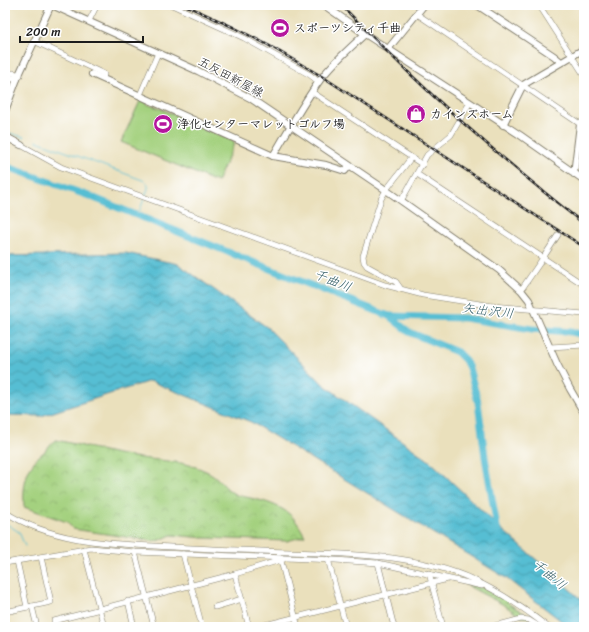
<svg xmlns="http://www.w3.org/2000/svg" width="589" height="632" font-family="Sriracha,'Klee One',sans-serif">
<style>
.grass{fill:url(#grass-dots);stroke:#60764e}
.park{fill:url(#park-crowns);stroke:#60764e}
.pitch{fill:#a4d17f;stroke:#60764e}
.water{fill:url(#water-waves);stroke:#396d78}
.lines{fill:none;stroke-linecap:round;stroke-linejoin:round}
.stream{stroke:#56bed3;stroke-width:1}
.river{stroke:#56bed3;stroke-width:7}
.minor-casing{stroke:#837e6c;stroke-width:6}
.tertiary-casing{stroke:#837e6c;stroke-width:8}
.minor{stroke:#fff;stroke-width:5}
.tertiary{stroke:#fff;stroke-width:6}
.rail-casing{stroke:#1c1c1c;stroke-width:2.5}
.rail{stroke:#fff;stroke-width:1;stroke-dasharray:3;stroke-linecap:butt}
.labels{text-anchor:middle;stroke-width:3;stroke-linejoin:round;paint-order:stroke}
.poi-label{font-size:12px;font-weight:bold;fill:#1c1c1c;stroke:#fff;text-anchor:start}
.street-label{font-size:12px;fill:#1c1c1c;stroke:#fff}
.water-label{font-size:13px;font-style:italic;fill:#335d65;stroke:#fff}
</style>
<defs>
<pattern id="grass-dots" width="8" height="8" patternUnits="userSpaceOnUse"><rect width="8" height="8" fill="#a4d17f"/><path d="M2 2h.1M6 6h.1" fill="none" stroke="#8db36d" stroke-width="1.8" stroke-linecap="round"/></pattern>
<pattern id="park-crowns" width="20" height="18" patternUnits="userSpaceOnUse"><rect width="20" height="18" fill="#a4d17f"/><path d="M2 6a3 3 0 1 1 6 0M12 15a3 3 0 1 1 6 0" fill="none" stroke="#8db36d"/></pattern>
<pattern id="water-waves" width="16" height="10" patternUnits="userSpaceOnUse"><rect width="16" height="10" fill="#56bed3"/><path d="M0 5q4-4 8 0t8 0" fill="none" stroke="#469aaa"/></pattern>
</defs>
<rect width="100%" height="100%" fill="#fff"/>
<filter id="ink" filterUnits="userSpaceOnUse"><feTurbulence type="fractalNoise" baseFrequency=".025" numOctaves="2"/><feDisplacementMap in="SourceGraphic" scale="8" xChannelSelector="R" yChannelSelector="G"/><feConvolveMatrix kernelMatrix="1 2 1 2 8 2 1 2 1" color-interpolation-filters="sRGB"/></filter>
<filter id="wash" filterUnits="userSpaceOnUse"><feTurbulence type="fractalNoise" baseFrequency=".012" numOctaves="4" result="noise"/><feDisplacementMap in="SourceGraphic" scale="16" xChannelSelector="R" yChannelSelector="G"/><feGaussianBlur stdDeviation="0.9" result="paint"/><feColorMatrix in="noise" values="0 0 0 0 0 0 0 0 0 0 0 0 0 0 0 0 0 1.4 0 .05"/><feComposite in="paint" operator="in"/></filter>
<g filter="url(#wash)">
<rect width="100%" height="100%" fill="#eae0bc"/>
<polygon class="grass" points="466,585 485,588 506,599 509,604 532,618 521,617 504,605"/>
<path class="park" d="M56 440C82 445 108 453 134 457 158 461 185 460 208 472 219 477 225 489 236 495 255 499 282 503 295 520 299 525 302 531 305 536L287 541 205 538 171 535 160 540 153 541 73 529 67 522 24 507C23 492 24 474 34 462 37 457 41 455 45 451 49 447 51 442 56 440Z"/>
<polygon class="pitch" points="141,99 147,101 147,104 155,107 157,107 235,142 217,182 121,142"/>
<polygon class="water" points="126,253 178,264 268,328 324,385 431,462 497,525 584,602 584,627 569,627 506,578 251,422 150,381 41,416 5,415 5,256"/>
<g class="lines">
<g class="stream">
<polyline points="9,133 24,137"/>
<path d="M37 141 145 181C151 185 147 191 145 196"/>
<polyline points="138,215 144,199"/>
<polyline points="5,523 19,532 25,546"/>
</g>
<g class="river">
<polyline points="5,166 89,196 275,271 389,316 409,332 457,352 465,360 469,368 478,402 485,457 498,533"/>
<polyline points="389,316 464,318 532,329 572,332 584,335"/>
</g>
</g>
</g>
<g filter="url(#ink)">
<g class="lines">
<defs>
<g id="minor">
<polyline points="172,5 244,38 310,75 319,82"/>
<polyline points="539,5 584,75"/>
<polyline points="417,14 580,124"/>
<polyline points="89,21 97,5"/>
<polyline points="34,41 104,74 103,79"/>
<polyline points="5,74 13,73 20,75"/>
<polyline points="312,92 423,165"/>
<polyline points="140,95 158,53"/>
<polyline points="21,145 61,167 385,285 423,295 493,306 584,314"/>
<polyline points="417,174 584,285"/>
<polyline points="401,201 427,155 451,135 469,104"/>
<polyline points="401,289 396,282 367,266 364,262 363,256 381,199 386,190 411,158"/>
<polyline points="521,290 543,258 558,235"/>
<polyline points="550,347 584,345"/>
<path d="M5 512C48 540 104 544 154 546 199 549 244 550 290 552 351 554 417 554 474 580 500 592 525 609 548 627"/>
<polyline points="84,549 104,627"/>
<polyline points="135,552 154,627"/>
<polyline points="183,554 202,627"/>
<polyline points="328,559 346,627"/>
<polyline points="17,561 27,607"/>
<polyline points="281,561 298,627"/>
<polyline points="5,563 91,548 135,552 335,560 378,563 482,586"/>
<polyline points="378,563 394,627"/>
<polyline points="429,573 443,627"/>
<polyline points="235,574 249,627"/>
<polyline points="128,601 134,627"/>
<polyline points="32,606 37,627"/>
<polyline points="215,607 242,599"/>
<polyline points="5,612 51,602 41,557"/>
<polyline points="5,622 6,627"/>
<polyline points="55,627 54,621 235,574 284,559"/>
<polyline points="257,627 448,579"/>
<polyline points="491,627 521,619 529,620 540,627"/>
</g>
<g id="tertiary">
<polyline points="52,5 198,71 250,98 386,190 499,270 521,290 529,300 557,364 570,389 584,413"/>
<polyline points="324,5 365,34 520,135 584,180"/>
<polyline points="477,5 554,56 561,62"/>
<polyline points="388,49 424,5"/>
<polyline points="92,74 273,156 326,165 345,171 349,166"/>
<polyline points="5,79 10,78 17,79"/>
<polyline points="5,111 17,79 51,5"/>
<polyline points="503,125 523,85 584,49"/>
<polyline points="5,134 10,139 21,145"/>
<path d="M273 156C289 129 304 101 323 76 335 61 350 48 365 34"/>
<polyline points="574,174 580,124 584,122"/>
</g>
</defs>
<use href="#minor" class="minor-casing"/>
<use href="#tertiary" class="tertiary-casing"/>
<use href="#minor" class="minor"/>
<use href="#tertiary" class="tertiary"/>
<defs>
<g id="rail">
<polyline points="185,5 235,28 268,45 323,77 584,247"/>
<path d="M341 5C363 27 385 50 407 71 463 125 523 176 584 224"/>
</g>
</defs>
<use href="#rail" class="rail-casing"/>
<use href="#rail" class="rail"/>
</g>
</g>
<defs>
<symbol id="stadium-disc" viewBox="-11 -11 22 22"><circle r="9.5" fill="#b5179e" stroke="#fff"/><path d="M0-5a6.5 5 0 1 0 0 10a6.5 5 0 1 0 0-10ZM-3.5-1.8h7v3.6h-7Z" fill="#fff"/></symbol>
<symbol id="shop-disc" viewBox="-11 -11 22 22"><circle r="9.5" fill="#b5179e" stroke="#fff"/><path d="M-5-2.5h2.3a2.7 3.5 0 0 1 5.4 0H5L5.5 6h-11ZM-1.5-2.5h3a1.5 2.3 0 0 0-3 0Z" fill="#fff"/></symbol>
</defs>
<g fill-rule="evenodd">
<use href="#stadium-disc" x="269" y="17" width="22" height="22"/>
<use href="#shop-disc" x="405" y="103" width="22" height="22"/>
<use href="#stadium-disc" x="152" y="113" width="22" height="22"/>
</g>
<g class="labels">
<g class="poi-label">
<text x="294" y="32">スポーツシティ千曲</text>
<text x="430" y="118">カインズホーム</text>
<text x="177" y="128">浄化センターマレットゴルフ場</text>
</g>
<g class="street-label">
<text transform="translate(231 77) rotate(28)" y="4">五反田新屋線</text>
</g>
<g class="water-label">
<text transform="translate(333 280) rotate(22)" y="5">千曲川</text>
<text transform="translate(488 310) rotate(7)" y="5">矢出沢川</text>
<text transform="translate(550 574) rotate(40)" y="5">千曲川</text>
</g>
</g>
<rect width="589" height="632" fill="none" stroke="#fff" stroke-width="20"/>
<path d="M20 36v6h123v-6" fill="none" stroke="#1c1c1c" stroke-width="2"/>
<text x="26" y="36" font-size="12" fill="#1c1c1c" stroke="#ffffff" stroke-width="3" paint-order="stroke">200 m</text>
</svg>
